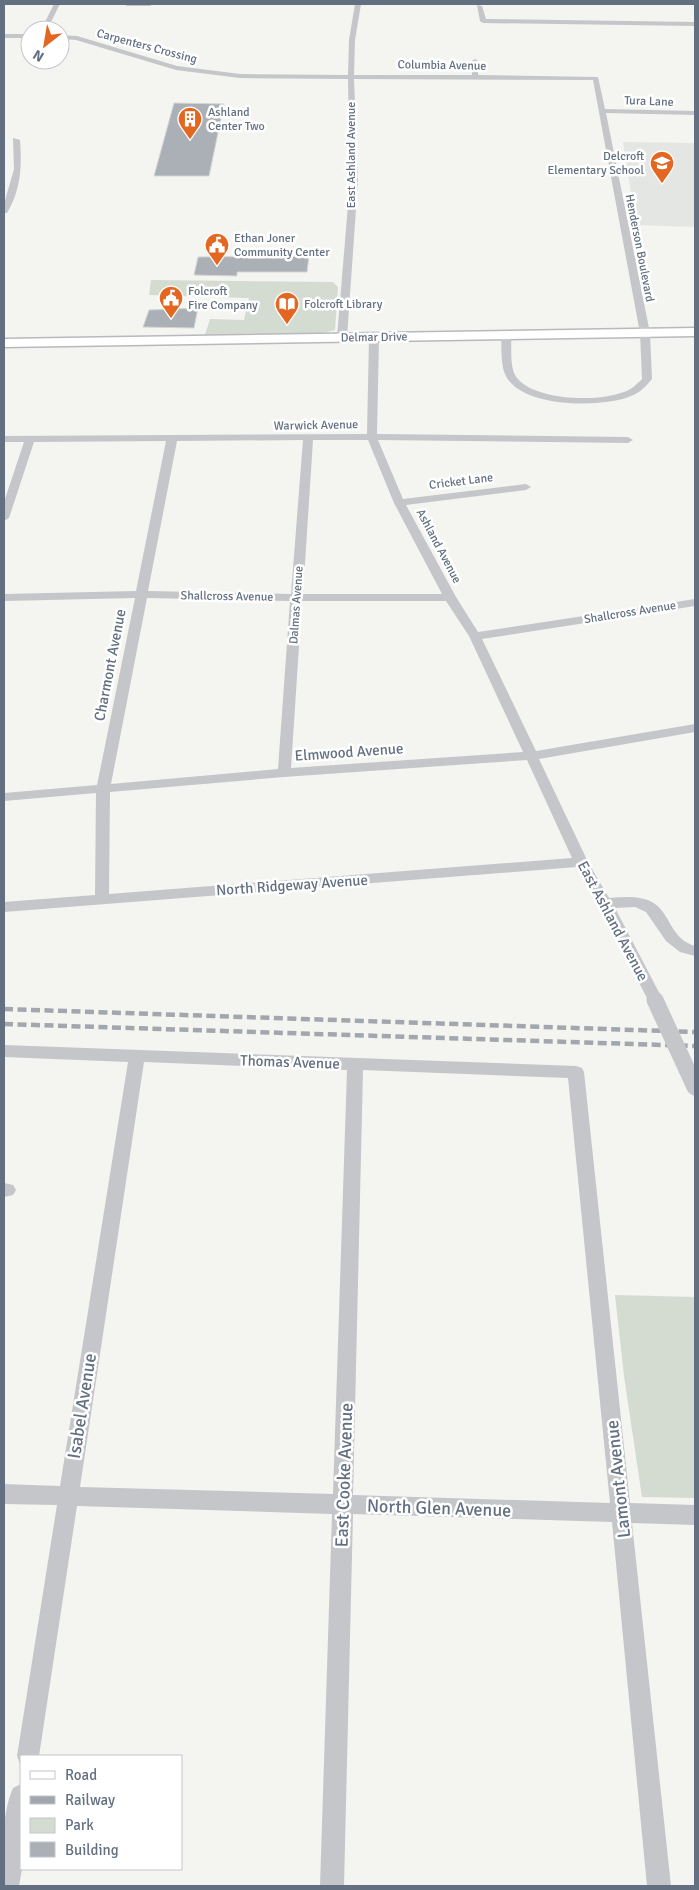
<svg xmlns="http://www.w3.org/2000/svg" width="699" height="1890" font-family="Signika,sans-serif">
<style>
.built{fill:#e4e6e4}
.green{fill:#d4dbd1}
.building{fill:#aab0b6;stroke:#d5d5d3}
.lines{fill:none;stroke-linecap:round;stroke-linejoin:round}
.secondary-casing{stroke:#b6b9be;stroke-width:3}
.street{fill:#c4c6ca;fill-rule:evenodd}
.secondary{fill:#fff;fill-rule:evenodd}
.rail{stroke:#a2a6ad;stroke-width:4.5;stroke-dasharray:9 4.5;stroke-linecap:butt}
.street-bridge{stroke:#c4c6ca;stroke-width:17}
.labels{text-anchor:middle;stroke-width:5;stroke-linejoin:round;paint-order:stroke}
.far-street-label{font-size:12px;fill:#637081;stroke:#fff}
.far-poi-label{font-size:12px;fill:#637081;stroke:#fff;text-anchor:start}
.street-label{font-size:15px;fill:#637081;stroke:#fff}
.near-street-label{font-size:18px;fill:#637081;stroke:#fff}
</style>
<rect width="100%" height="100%" fill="#f4f4f0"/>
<polygon class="built" points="623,142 695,143 695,227 636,225"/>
<g class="green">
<polygon points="151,280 333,282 338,287 335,330 323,333 205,335 210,319 244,320 249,298 149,295"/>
<polygon points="615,1295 695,1297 695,1498 642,1497 624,1376"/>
</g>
<g class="building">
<polygon points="174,103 224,104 209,176 154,176"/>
<polygon points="309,256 307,272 237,272 237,276 194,275 198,257"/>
<polygon points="198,308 194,328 143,327 149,310"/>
</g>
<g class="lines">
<defs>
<polygon id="secondary" points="695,328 695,336 4,347 4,339"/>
</defs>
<use href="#secondary" class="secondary-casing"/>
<g class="street">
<polygon points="54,4 60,4 47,30 41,30"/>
<polygon points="124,4 153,4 150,6 127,6"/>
<path d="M355 4H361L355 40 354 75H472V61L475 59 478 61V75L598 77 605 109 695 111V115L606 113 650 333 652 379C646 386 640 393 631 396 602 408 526 408 507 378 500 367 502 349 501 336L506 333 511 336C512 348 509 368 517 378 536 401 598 402 624 392 631 390 637 384 642 379L640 333 593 80 354 79 358 181 347 337 342 340 337 337 350 181 348 79 240 78 176 70 76 40 60 39V35L77 36 177 66 240 74 348 75 349 40Z"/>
<polygon points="477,5 482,6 486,19 695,22 695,26 483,23 480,21"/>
<rect x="4" y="34" width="26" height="4"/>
<path d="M13 138 20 140C22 166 21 190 7 213H4V204L14 169Z"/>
<path d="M374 334 379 337 377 434 628 437 633 440 628 443 378 440 403 499 526 484 531 487 526 490 406 505 456 597 478 632 695 599V606L482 639 536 751 695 724V732L539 759 588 862 609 898C625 897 642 895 655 904 670 914 671 939 695 946V956L680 952 666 941 646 912 635 907 615 908 663 1000 660 1004 655 1006 650 1004 598 903 577 867 4 912V902L95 895 96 793 4 801V793L97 785 135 598 4 601V594L136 591 166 441 34 442 9 518 4 521V502L24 442H4V436L367 434 369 337ZM303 440 291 594 148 591 177 441ZM313 440H368L394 503 442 594H303ZM147 598 290 601 278 769 111 784ZM302 601H446L469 636 523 752 291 768ZM527 760 572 858 109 894 110 792 284 777Z"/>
<path d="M4 1045 576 1066 582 1068 584 1072 630 1503 695 1505V1525L632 1523 671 1886H647L612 1522 353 1514 344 1886H320L332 1514 77 1506 39 1756H21L20 1764 17 1756 57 1505 4 1504V1484L60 1486 128 1062 4 1057ZM144 1062 347 1070 333 1494 80 1487ZM363 1070 568 1078 610 1503 353 1495Z"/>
<polygon points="4,1183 13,1185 16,1190 13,1195 4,1197"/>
<path d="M21 1784 22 1869 19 1886H4C4 1854 0 1818 13 1788Z"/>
</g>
<use href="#secondary" class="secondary"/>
<g class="rail">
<polyline points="4,1009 695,1032"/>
<polyline points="4,1024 695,1046"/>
</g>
<polyline class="street-bridge" points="655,1000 695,1087"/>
</g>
<defs>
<symbol id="building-pin" viewBox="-11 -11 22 30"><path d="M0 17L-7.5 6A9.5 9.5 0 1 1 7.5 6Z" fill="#e36621" stroke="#fff"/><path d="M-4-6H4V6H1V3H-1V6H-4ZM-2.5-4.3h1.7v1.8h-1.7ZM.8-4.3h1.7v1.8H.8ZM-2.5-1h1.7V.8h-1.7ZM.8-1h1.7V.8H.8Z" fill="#fff"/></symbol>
<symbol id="school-pin" viewBox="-11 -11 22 30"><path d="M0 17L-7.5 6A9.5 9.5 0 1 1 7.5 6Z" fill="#e36621" stroke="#fff"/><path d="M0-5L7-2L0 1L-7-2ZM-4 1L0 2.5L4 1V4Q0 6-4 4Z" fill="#fff"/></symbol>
<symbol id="civic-pin" viewBox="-11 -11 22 30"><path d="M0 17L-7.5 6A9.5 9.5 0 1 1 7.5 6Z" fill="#e36621" stroke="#fff"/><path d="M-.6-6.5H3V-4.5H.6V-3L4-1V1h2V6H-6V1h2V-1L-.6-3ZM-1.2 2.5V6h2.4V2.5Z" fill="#fff"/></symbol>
<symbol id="library-pin" viewBox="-11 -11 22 30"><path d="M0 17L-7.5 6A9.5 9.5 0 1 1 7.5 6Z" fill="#e36621" stroke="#fff"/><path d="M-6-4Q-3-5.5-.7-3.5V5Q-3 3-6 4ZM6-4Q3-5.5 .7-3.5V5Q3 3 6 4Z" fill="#fff"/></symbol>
</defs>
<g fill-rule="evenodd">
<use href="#building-pin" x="176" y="105" width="28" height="38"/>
<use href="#school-pin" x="648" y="149" width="28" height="38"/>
<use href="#civic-pin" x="203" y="231" width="28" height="38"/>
<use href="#civic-pin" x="157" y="284" width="28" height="38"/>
<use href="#library-pin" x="273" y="290" width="28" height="38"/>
</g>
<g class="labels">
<g class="far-street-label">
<text transform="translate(147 46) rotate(15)" y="4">Carpenters Crossing</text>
<text transform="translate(442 65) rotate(1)" y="4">Columbia Avenue</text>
<text transform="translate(649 101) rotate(2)" y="4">Tura Lane</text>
<text transform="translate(351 155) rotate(-90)" y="4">East Ashland Avenue</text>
<text transform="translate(640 248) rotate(79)" y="4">Henderson Boulevard</text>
<text transform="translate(374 337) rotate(-1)" y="4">Delmar Drive</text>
<text transform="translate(316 425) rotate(-1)" y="4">Warwick Avenue</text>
<text transform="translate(461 481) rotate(-7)" y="4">Cricket Lane</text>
<text transform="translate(439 546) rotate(62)" y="4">Ashland Avenue</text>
<text transform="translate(227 596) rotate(1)" y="4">Shallcross Avenue</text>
<text transform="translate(296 605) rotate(-86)" y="4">Dalmas Avenue</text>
<text transform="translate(630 612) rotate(-9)" y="4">Shallcross Avenue</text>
</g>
<g class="far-poi-label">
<text x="208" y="116">Ashland<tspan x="208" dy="14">Center Two</tspan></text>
<text x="644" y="160" text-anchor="end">Delcroft<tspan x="644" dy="14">Elementary School</tspan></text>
<text x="234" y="242">Ethan Joner<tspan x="234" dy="14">Community Center</tspan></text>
<text x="188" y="295">Folcroft<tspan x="188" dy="14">Fire Company</tspan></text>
<text x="304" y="308">Folcroft Library</text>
</g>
<g class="street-label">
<text transform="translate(110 665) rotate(-79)" y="5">Charmont Avenue</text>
<text transform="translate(349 752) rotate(-4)" y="5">Elmwood Avenue</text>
<text transform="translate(292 885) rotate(-4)" y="5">North Ridgeway Avenue</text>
<text transform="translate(613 921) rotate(62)" y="5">East Ashland Avenue</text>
<text transform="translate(290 1062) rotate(2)" y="5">Thomas Avenue</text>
</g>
<g class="near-street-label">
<text transform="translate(82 1406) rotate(-81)" y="6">Isabel Avenue</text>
<text transform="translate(344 1475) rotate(-88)" y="6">East Cooke Avenue</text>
<text transform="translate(618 1479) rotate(-96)" y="6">Lamont Avenue</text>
<text transform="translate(439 1508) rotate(2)" y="6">North Glen Avenue</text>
</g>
</g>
<rect width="699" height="1890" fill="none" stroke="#637081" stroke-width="10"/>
<rect x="20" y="1755" width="162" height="115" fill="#ffffff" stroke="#c1c6cd"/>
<rect x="30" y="1771" width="25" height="8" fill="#ffffff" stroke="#c1c6cd"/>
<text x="65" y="1780" font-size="15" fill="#637081">Road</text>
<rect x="30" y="1796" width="25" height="8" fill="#a2a6ad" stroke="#c1c6cd"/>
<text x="65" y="1805" font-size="15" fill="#637081">Railway</text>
<rect x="30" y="1818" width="25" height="15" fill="#d4dbd1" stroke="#c1c6cd"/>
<text x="65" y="1830" font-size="15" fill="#637081">Park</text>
<rect x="30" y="1842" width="25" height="15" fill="#aab0b6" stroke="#c1c6cd"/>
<text x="65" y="1855" font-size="15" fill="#637081">Building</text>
<g transform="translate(45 45) rotate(211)"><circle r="24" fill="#ffffff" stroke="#c1c6cd"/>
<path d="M0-4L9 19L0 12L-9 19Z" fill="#e36621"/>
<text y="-8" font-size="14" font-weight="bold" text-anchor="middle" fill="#637081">N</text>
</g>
</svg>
